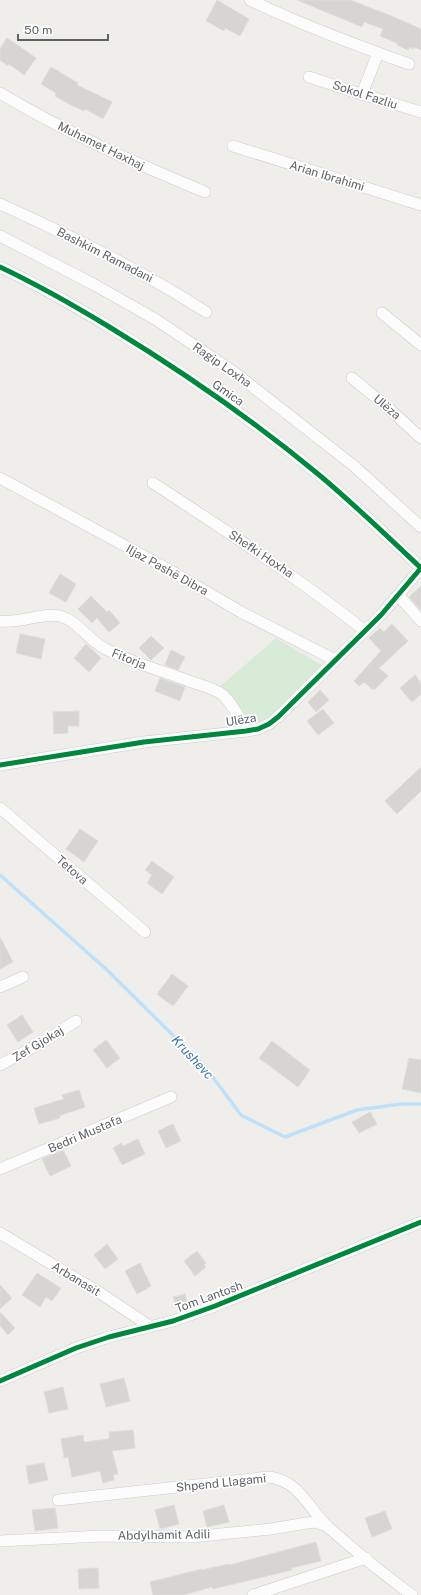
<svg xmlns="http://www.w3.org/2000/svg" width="421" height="1595" font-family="'Public Sans',sans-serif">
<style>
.green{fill:#d8ebd6}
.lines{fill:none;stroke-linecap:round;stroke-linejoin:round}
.stream{stroke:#bfe0f9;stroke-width:3.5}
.building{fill:#d6d5d3;stroke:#deddd9}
.minor-casing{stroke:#cbcccc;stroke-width:12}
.minor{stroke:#fdfcfc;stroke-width:11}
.cycleway-casing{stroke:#fff;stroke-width:8}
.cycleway{stroke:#00873e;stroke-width:5}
.labels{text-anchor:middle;stroke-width:3.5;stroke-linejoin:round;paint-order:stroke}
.street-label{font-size:12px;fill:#5f6368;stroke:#fff}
.water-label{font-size:13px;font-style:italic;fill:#4174aa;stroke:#fff}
</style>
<rect width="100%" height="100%" fill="#efeeea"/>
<polygon class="green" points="276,638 323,666 286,707 259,725 244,720 217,689"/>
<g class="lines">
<polyline class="stream" points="0,875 106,969 206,1068 241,1115 285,1137 357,1110 401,1104 421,1104"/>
</g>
<g class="building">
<polygon points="217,0 249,19 240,36 225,28 224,31 206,21"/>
<polygon points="297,0 350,0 389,15 421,29 421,50 414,47 413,49 409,47 408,50 397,45 397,43 380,36 383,29 364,22 362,27"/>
<polygon points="7,38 36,58 24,75 9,64 8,66 0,60 0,49"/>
<polygon points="51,67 78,83 77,85 112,102 103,119 85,109 84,111 67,103 55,96 56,93 41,84"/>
<polygon points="60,574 76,584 66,602 49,593"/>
<polygon points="421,586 421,610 409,597"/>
<polygon points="91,596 107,612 109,610 120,623 109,632 97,618 92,623 78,609"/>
<polygon points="392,624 408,641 379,668 388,676 375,689 372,689 364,682 359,686 354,681 381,651 369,638 380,628 384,632"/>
<polygon points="20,634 45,639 41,659 16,653"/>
<polygon points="151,636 164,648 151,660 139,648"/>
<polygon points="86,644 101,658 89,672 74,658"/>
<polygon points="171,650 185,657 178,670 165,665"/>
<polygon points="415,675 421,683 421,694 412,702 400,688"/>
<polygon points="160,678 185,687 180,701 155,691"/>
<polygon points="320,690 329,700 316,712 308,702"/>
<polygon points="323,709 334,723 318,735 307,721"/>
<polygon points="79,711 79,726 68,726 68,733 54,734 53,712"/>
<polygon points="421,767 421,791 397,814 385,801"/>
<polygon points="80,829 98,841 84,862 66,849"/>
<polygon points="152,861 174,877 162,894 147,883 152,875 145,870"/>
<polygon points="0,937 13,962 0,969"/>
<polygon points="172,974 188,986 173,1006 157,994"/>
<polygon points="22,1015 33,1032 18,1042 7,1025"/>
<polygon points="106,1040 120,1058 107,1068 93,1050"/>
<polygon points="272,1041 310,1070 298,1087 259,1058"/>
<polygon points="409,1058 421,1060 421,1093 402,1089"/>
<polygon points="79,1090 85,1107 59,1116 60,1118 39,1124 34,1108 64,1099 62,1095"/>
<polygon points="370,1112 377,1124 359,1133 352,1122"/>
<polygon points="173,1124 181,1141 166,1148 158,1131"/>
<polygon points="138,1139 145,1154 122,1165 113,1148 121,1143 123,1146"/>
<polygon points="63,1150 71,1166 50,1176 42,1159"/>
<polygon points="107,1244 118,1259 105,1269 94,1255"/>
<polygon points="197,1251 206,1263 204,1265 206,1267 195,1276 184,1261"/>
<polygon points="140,1263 151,1286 137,1294 125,1271"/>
<polygon points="37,1273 61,1288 52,1301 46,1297 40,1307 22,1295"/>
<polygon points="0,1285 12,1298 0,1309"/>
<polygon points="185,1294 187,1303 176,1306 173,1297"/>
<polygon points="0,1312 15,1328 8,1335 0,1326"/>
<polygon points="124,1378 130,1401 106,1407 100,1384"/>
<polygon points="63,1387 68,1409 49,1413 44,1392"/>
<polygon points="133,1430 135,1448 112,1451 118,1474 113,1475 114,1480 103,1483 100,1471 72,1477 68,1457 64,1458 61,1439 83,1435 84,1442 109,1439 109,1432"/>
<polygon points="44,1463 48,1480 29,1484 26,1466"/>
<polygon points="174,1505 179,1524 160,1529 155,1510"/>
<polygon points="224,1505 229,1522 207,1527 203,1511"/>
<polygon points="55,1508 58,1528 35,1531 32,1510"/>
<polygon points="385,1511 392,1529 372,1537 365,1518"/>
<polygon points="316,1542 321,1561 291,1568 292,1570 213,1589 212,1587 184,1595 153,1595 150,1582 202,1569 202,1570 229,1564 229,1565"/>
<polygon points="98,1568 99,1588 79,1589 78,1569"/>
</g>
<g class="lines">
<defs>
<g id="minor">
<path d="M250 0C302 25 355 45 409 64"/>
<polyline points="309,77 355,92 421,112"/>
<path d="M0 93C65 132 135 163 205 192"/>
<polyline points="362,94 378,53"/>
<polyline points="233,146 421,205"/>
<path d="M0 204C71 236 141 270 206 312"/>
<polyline points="0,236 93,284 155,319 234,372 354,466 421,527"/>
<path d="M0 267C38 285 75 306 111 328 183 372 253 420 318 474 354 504 387 536 421 568"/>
<polyline points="382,313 421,345"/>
<polyline points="352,378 386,406 421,438"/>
<polyline points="0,478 164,567 241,612 335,660"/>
<path d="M153 483C225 530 297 577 365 631"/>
<polyline points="399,596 421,621"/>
<path d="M0 621C20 624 43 612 60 616 78 621 88 640 104 648 131 663 161 670 189 681 200 685 214 688 223 695 233 705 240 718 246 731"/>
<polyline points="0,765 144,742 246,731 258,729 269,724 278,717 381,615 421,568"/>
<polyline points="0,808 145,932"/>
<polyline points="0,987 23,977"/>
<polyline points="0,1065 43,1042 76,1021"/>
<polyline points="0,1169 171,1097"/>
<polyline points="0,1233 100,1293 151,1327"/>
<polyline points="0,1381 76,1348 109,1337 173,1321 215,1306 421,1222"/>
<path d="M58 1500 269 1477C300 1481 308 1508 328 1527 355 1551 383 1574 412 1595"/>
<polyline points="0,1541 102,1536 191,1537 271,1529 307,1523 316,1522 327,1526"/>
<polyline points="253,1595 366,1558"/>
</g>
</defs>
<use href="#minor" class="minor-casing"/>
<use href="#minor" class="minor"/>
<defs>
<g id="cycleway">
<path d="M0 267C38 285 75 306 111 328 183 372 253 420 318 474 354 504 387 536 421 568"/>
<polyline points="0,765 144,742 246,731 258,729 269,724 278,717 381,615 421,568"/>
<polyline points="0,1381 76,1348 109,1337 173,1321 215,1306 421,1222"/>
</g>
</defs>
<use href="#cycleway" class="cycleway-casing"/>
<use href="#cycleway" class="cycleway"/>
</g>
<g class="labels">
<g class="street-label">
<text transform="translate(365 95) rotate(18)" y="4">Sokol Fazliu</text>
<text transform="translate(101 146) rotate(26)" y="4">Muhamet Haxhaj</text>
<text transform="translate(327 176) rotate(17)" y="4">Arian Ibrahimi</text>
<text transform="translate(105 255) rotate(27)" y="4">Bashkim Ramadani</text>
<text transform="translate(222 365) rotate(35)" y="4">Ragip Loxha</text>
<text transform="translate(228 393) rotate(35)" y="4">Gmica</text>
<text transform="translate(387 407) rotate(40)" y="4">Ulëza</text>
<text transform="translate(261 554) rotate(34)" y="4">Shefki Hoxha</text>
<text transform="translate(167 570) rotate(29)" y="4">Iljaz Pashë Dibra</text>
<text transform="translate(129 659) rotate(22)" y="4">Fitorja</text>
<text transform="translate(241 720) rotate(-9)" y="4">Ulëza</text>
<text transform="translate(72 870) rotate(41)" y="4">Tetova</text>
<text transform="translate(38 1044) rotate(-31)" y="4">Zef Gjokaj</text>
<text transform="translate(85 1134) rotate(-23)" y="4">Bedri Mustafa</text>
<text transform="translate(76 1279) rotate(31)" y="4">Arbanasit</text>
<text transform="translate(209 1297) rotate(-20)" y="4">Tom Lantosh</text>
<text transform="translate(221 1483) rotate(-6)" y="4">Shpend Llagami</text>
<text transform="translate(164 1535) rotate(-1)" y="4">Abdylhamit Adili</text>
</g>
<g class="water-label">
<text transform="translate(193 1057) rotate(47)" y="5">Krushevc</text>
</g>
</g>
<path d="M18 34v6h90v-6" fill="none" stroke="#5f6368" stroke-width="2"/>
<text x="24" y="34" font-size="12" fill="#5f6368" stroke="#ffffff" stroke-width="3" paint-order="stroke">50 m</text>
</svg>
